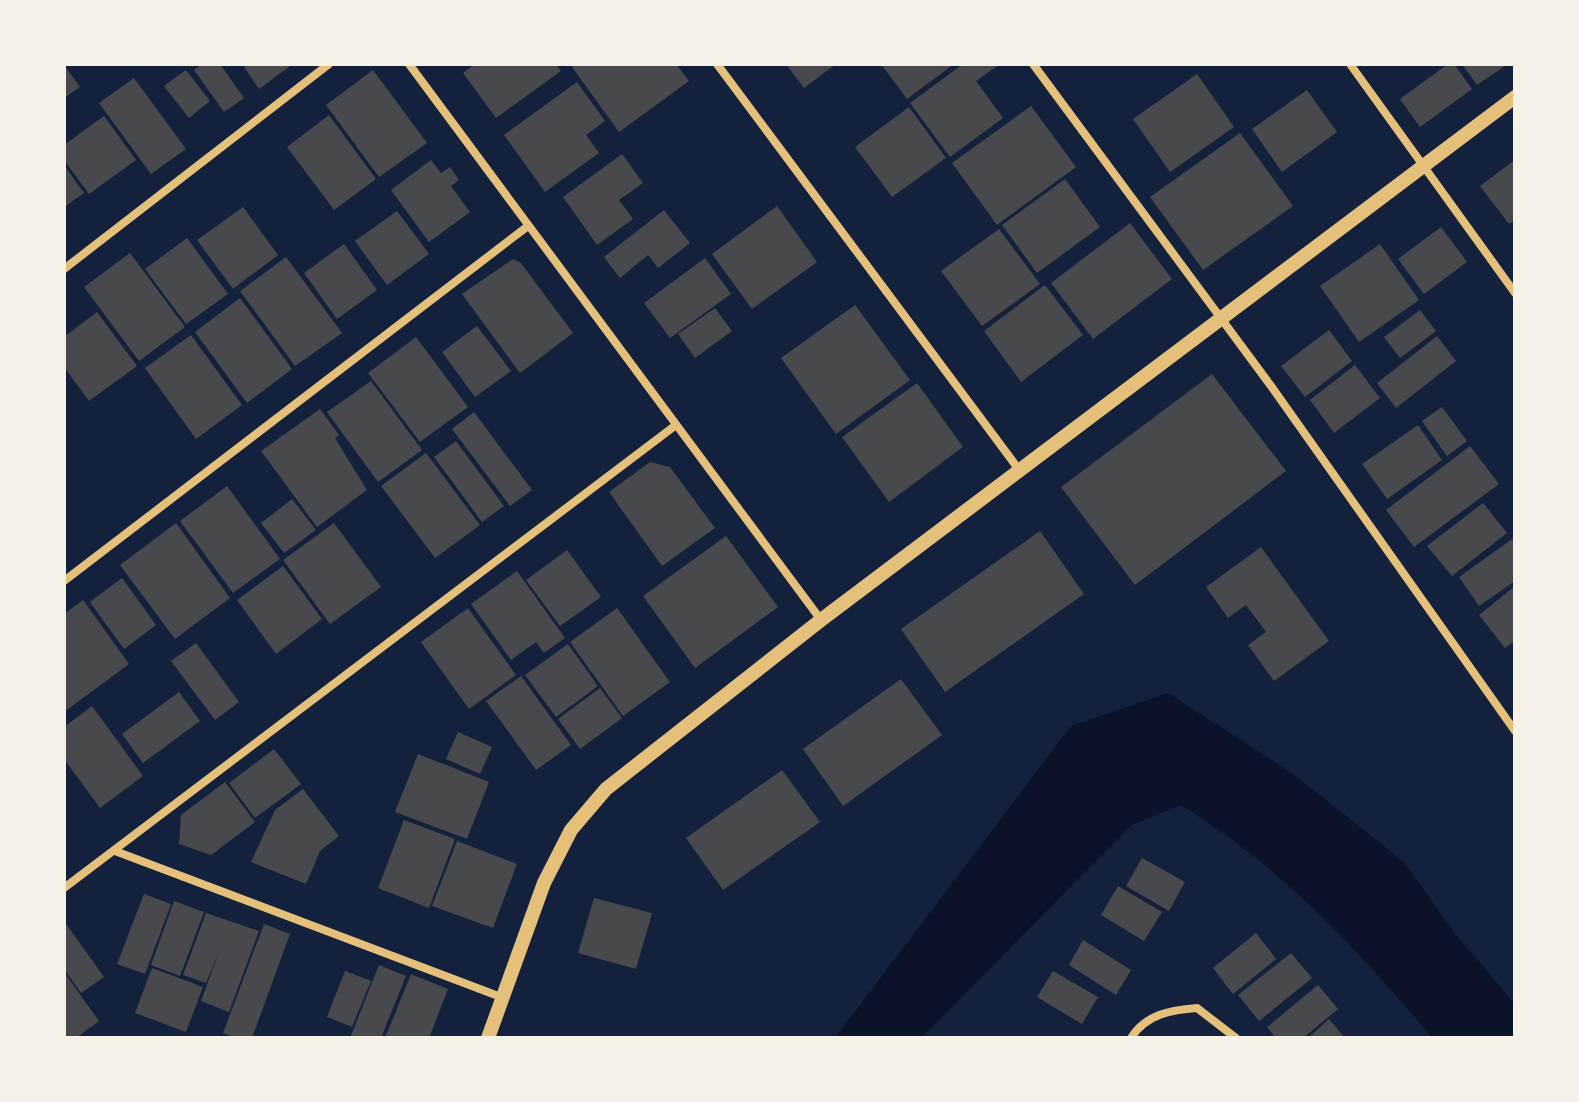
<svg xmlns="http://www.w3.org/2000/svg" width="1579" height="1102" font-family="Lato,sans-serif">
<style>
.water{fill:#0b132b}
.building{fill:#48494c}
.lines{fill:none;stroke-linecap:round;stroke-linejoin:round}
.minor{stroke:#e5c07b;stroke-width:8}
.tertiary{stroke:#e5c07b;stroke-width:14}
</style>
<rect width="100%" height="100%" fill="#14213d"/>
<path class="water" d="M1168 693 1292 773 1404 862 1456 935 1515 1004V1038H1432C1357 948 1282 868 1181 805L1132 825 921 1038H835L1071 726Z"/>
<g class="building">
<polygon points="202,64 220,64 244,98 224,112 194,70"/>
<polygon points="249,64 293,64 259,89 244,67"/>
<polygon points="475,64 556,64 561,71 496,118 463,73"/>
<polygon points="576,64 676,64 689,81 619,132 572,67"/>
<polygon points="786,64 836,64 804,88"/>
<polygon points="881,64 954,64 907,99"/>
<polygon points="963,64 1000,64 976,81 1003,118 950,157 910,103"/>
<polygon points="1448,64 1454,64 1472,89 1420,127 1400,99"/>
<polygon points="1462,64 1508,64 1477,85"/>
<polygon points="64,65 80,87 64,98"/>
<polygon points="186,70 210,101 189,118 164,86"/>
<polygon points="373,70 427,143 379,177 326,105"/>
<polygon points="1197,74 1234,127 1170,172 1133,119"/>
<polygon points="134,78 186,149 151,174 99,103"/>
<polygon points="577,82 605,121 586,135 599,153 545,192 504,135"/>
<polygon points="1307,90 1337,132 1282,172 1252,129"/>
<polygon points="1031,106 1076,167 997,225 952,163"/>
<polygon points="909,107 946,158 892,197 855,147"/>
<polygon points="329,115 376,179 334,210 287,147"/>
<polygon points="104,116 136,160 89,194 64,160 64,145"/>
<polygon points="1240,133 1293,206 1203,270 1150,197"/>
<polygon points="622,154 643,183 619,200 633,219 597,245 563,197"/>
<polygon points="431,160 441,173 450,167 459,180 451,186 470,212 429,242 391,190"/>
<polygon points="1515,160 1515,220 1509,224 1480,186"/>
<polygon points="64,165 84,193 64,207"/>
<polygon points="1065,179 1100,227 1037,273 1002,225"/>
<polygon points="777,206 817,262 752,309 712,254"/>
<polygon points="243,207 278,255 233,289 197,240"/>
<polygon points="664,210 690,243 658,268 648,255 620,278 604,257"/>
<polygon points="397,211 429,254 387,285 355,241"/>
<polygon points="1130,223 1172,279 1093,339 1051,283"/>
<polygon points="1441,227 1467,262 1424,294 1398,259"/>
<polygon points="999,229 1040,284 982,326 941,271"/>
<polygon points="187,238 228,294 186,324 145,269"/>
<polygon points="344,244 377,290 337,319 304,273"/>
<polygon points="1380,244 1419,300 1359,342 1320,286"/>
<polygon points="130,253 185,327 139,361 84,287"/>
<polygon points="286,257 342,333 295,366 240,291"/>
<polygon points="705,258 731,294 670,338 644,303"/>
<polygon points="513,259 521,263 573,333 520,373 462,294"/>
<polygon points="1045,285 1083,335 1021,382 984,331"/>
<polygon points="240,298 292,369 247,403 195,332"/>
<polygon points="855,305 910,380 836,434 781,358"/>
<polygon points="715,308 732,331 695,358 678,334"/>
<polygon points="1420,310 1436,331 1400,358 1384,337"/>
<polygon points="97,312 137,366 89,401 64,367 64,337"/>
<polygon points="477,326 511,371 475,397 442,352"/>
<polygon points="1329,330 1352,361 1305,397 1281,366"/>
<polygon points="191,335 242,405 196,439 145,368"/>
<polygon points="1437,336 1456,361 1396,408 1377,383"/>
<polygon points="416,337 468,407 420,442 368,373"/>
<polygon points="1355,365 1380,398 1334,433 1310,400"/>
<polygon points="1212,374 1286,471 1135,585 1061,487"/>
<polygon points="371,381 422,450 378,482 327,412"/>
<polygon points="917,383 963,447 889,502 842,437"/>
<polygon points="1442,407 1467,441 1447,456 1422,421"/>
<polygon points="320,409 339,435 335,438 367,490 317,527 261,451"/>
<polygon points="474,412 532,490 510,506 452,429"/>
<polygon points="1418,425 1442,460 1387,499 1362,464"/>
<polygon points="456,441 504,506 482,522 434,457"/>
<polygon points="1470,446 1499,484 1414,547 1386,510"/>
<polygon points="426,453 480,525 435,558 381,486"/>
<polygon points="650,462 670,467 715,528 662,566 609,492"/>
<polygon points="227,486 280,559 233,593 180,521"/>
<polygon points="292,499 316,530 284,553 261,523"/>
<polygon points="1483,503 1507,533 1452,576 1427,546"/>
<polygon points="176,523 230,598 175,639 120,565"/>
<polygon points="334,523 381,587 330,624 283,560"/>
<polygon points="1040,531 1084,594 945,692 901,629"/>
<polygon points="726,536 778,607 695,668 643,596"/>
<polygon points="1515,537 1515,581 1479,606 1459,577"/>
<polygon points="1261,547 1329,641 1274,681 1248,645 1266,632 1246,605 1228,618 1206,587"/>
<polygon points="567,550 601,597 560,626 526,580"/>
<polygon points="283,566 322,619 276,654 237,600"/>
<polygon points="517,571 565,638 544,653 536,642 511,660 471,604"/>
<polygon points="122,578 156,625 124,649 90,602"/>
<polygon points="1515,586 1515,640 1505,648 1479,615"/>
<polygon points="83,600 129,664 64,712 64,614"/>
<polygon points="468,608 516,675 469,709 421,642"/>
<polygon points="617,608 670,682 623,716 570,642"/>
<polygon points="196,643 239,702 215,720 171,661"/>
<polygon points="568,644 598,686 556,717 525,675"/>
<polygon points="521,676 571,745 536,770 486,701"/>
<polygon points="901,679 942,735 843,806 803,749"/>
<polygon points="600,688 622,718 580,749 558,719"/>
<polygon points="179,692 200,721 143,763 122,734"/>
<polygon points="92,706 143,776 100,808 64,759 64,727"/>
<polygon points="458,732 492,747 480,774 446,759"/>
<polygon points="274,749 301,784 255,818 229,783"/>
<polygon points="418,754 489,782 467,839 395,812"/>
<polygon points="782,770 820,822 723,890 686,838"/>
<polygon points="225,782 255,822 211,855 179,844 181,815"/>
<polygon points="303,789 339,836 320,851 306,884 251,862 275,810"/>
<polygon points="404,820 455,839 429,908 378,888"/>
<polygon points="457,841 517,864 493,928 432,906"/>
<polygon points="1142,858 1185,882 1169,911 1126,886"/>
<polygon points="1118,886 1162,912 1144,941 1101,915"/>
<polygon points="144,894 171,904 145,974 117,964"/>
<polygon points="594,898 652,913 636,969 578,953"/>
<polygon points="174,901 204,912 180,976 151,965"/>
<polygon points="206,913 259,931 229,1012 201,1001 219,952 206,983 183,975"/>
<polygon points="64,921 104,977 81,993 64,969"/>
<polygon points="264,924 290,934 252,1038 236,1038 223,1033"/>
<polygon points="1256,933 1276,959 1233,994 1213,968"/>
<polygon points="1083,940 1131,970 1116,995 1069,965"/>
<polygon points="1291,953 1312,978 1259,1021 1238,995"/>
<polygon points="379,965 406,976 381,1038 350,1038"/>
<polygon points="152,968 203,987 186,1032 135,1013"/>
<polygon points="345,971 371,981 352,1027 327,1017"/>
<polygon points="1053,971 1098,997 1082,1024 1037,997"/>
<polygon points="64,972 99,1021 76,1038 64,1038"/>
<polygon points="411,974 448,989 429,1038 385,1038"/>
<polygon points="1318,985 1338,1009 1303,1038 1276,1038 1267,1027"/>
<polygon points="1329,1019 1345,1038 1308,1038"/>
</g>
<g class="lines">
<g class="minor">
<polyline points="409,64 821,620"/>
<polyline points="717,64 1020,471"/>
<polyline points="1033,64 1271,386 1515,731"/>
<polyline points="1350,64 1515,293"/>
<polyline points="64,269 329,64"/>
<polyline points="64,581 528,226"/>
<polyline points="115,851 501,997"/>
<polyline points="64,888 676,425"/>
<path d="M1131 1038C1146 1014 1171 1010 1197 1008L1236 1038"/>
</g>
<polyline class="tertiary" points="488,1038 544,883 571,830 606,789 821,620 1515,97"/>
</g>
<rect width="1579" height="1102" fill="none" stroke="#f6f1e7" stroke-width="132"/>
</svg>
